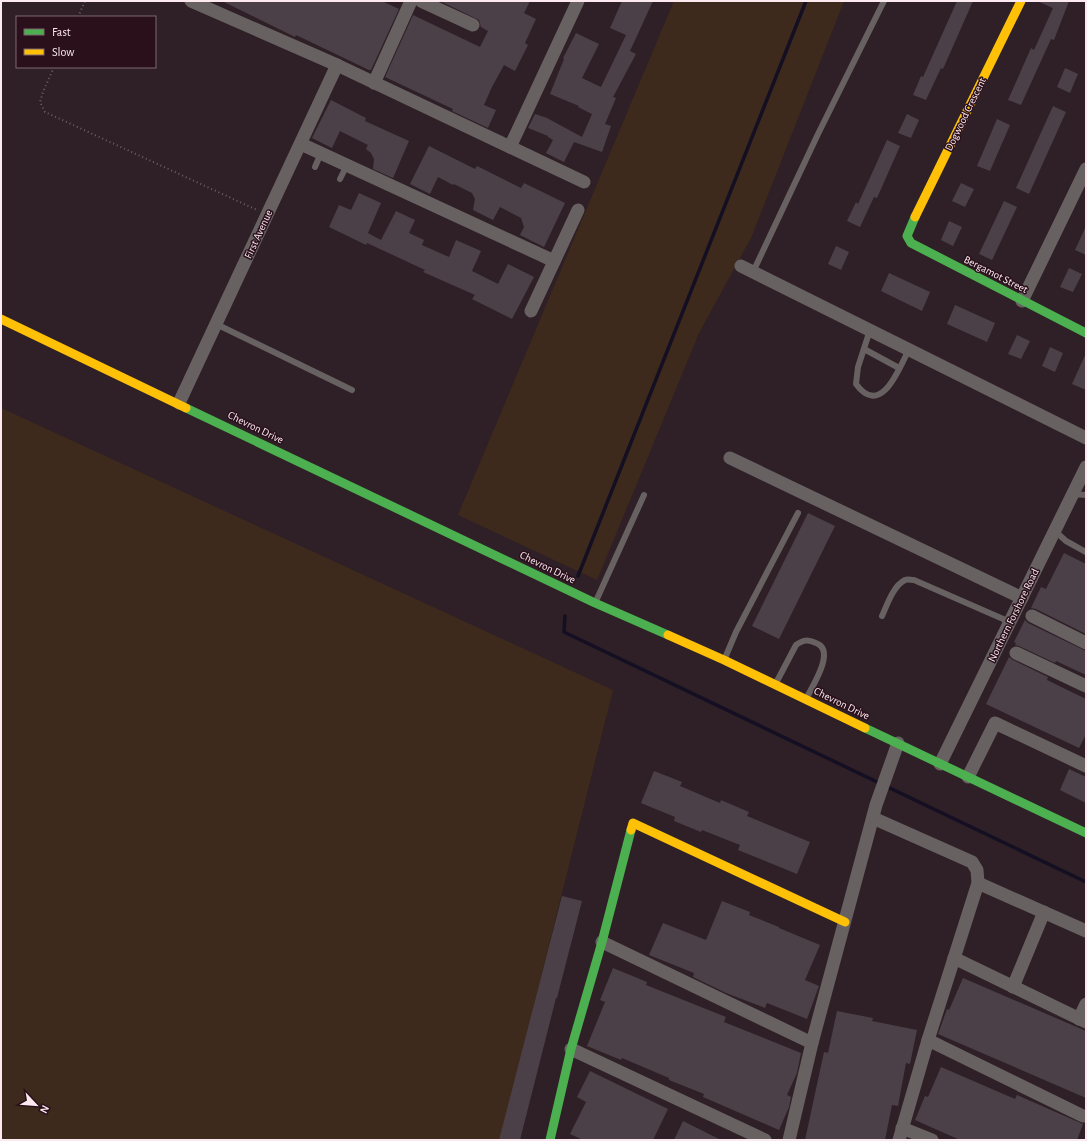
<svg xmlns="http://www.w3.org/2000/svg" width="1087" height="1141" font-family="'Alegreya Sans',sans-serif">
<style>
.green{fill:#3e2a1c}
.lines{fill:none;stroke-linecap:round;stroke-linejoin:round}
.stream{stroke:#140f22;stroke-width:3.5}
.building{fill:#4b4047}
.path{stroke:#6a6163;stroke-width:2;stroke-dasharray:1 3;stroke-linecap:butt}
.lane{stroke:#686162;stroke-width:6}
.street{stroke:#686162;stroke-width:13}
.fast{stroke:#4caf50;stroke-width:9}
.slow{stroke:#ffc107;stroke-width:9}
.labels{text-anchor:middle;stroke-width:3;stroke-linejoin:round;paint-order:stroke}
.street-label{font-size:11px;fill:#fdeaf1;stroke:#29101b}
</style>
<rect width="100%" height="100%" fill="#2e2026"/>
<g class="green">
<polygon points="674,1 844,1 751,238 699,333 597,580 458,515"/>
<polygon points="1,408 613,690 500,1140 1,1140"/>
</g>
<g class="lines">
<g class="stream">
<polyline points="578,576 806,1"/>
<polyline points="565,616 564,632 1086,882"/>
</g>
</g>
<g class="building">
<polygon points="222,1 382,1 399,9 371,70 369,70 296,35 295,37"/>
<polygon points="440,1 530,1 524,13 536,19 525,43 528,45 515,71 504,65 492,87 484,105 496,110 488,128 452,111 453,109 385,77 413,15 480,47 488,31 481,27 479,20"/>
<polygon points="622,1 653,1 630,51 636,54 613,97 616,98 605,124 611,126 602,152 574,142 564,162 546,153 553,140 548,137 548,136 528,128 535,114 547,118 582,137 592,114 578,107 579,106 550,94 564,59 563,58 576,33 599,44 582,78 601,87 626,35 610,28"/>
<polygon points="957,1 973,1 943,69 941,68 926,100 913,95 921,76 923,77"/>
<polygon points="1037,1 1069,1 1054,40 1051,39 1021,105 1008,100 1031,48 1034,50 1053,8"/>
<polygon points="1065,68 1078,74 1070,93 1057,87"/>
<polygon points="331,100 366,118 365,121 409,141 393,178 373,169 374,159 371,153 366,149 368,145 340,131 332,148 312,138"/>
<polygon points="1053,106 1066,112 1029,194 1016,188"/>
<polygon points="907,114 919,120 911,138 898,133"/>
<polygon points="997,119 1010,125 990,171 977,166"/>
<polygon points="887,140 900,146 877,198 874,197 860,227 847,221 856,202 858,204"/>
<polygon points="429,146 475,169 477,166 521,188 524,183 565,203 544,247 520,235 524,227 521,218 500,207 493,220 473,210 475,199 472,193 454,184 453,185 438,177 430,194 410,184"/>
<polygon points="961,183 974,189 965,207 952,201"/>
<polygon points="359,193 381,203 368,233 381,240 396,211 415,220 409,233 424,240 422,245 449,257 456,240 481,251 472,271 498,284 508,264 534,277 512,319 472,299 475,295 423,272 425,270 367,243 366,245 329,227 339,205 351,210"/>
<polygon points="1004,201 1017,207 992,260 979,254"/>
<polygon points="949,221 962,227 953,246 941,240"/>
<polygon points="1086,226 1086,255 1075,250"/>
<polygon points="836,246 849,252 841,270 828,264"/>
<polygon points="1069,268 1082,274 1073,292 1060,287"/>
<polygon points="889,273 930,292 922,311 881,291"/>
<polygon points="955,305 995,323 987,342 947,324"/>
<polygon points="1017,335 1030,341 1021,359 1008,354"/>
<polygon points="1050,347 1063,353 1055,372 1042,366"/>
<polygon points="1086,353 1086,390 1072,384"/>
<polygon points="808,513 835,526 779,639 752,626"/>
<polygon points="1064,553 1086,564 1086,634 1036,609 1031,608 1041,587 1046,589"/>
<polygon points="1025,620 1028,623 1086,651 1086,675 1056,661 1055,663 1019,646 1015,645 1016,643 1014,642"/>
<polygon points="1009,657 1013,660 1048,677 1047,680 1086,699 1086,734 1079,748 986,704"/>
<polygon points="1069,769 1086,777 1086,803 1060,790"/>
<polygon points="654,771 682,782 680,786 720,803 721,800 749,812 747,816 810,842 797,874 738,850 740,845 702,830 701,832 674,821 675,817 641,803"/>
<polygon points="562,896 582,901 557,998 556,998 520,1140 499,1140"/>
<polygon points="722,901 750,912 749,915 779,927 779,928 820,945 805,980 819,986 807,1019 767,1003 765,1008 726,993 693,977 694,973 649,955 663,923 706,940"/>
<polygon points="613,968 647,982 646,985 726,1017 724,1022 801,1053 797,1073 787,1095 791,1097 789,1107 779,1130 703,1097 704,1094 669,1080 669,1078 622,1058 621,1060 587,1046 605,1002 600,1000"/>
<polygon points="963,978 1086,1031 1086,1098 938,1034 947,1009 949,1010"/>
<polygon points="837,1011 873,1018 872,1021 917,1030 910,1064 906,1063 898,1106 892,1105 885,1140 805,1140 824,1052 828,1053"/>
<polygon points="941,1067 1015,1099 1017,1095 1083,1124 1077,1140 960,1140 915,1120 925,1096 928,1097"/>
<polygon points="590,1071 668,1109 653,1140 583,1140 570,1134 586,1102 577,1097"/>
<polygon points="683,1121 721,1140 674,1140"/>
</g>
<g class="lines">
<g class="path">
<polyline points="78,17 85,1"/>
<polyline points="54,67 43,92 40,102 45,112 257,210"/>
</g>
<g class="lane">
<polyline points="315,167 321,153"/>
<polyline points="340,179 347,165"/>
<polyline points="753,272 818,134 884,1"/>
<polyline points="216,324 352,390"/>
<path d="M870 330 858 367 856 384C881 418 899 369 909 349"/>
<polyline points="864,349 899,368"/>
<polyline points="1072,494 1086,495"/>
<polyline points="1055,531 1066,541 1086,552"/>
<polyline points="596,601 644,495"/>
<path d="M882 616C887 605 893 586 905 580 908 579 911 580 914 580L1010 622"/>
<polyline points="725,658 736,632 798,513"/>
<path d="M776 683 796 645C803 640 807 639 816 643 836 650 813 685 807 697"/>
</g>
<g class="street">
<polyline points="191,1 337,65 584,182"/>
<polyline points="421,1 473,25"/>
<polyline points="374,83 411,1"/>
<polyline points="301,144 554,261"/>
<polyline points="510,147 578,1"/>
<polyline points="741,266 1086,438"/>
<polyline points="1022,301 1086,169"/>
<polyline points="531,311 578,210"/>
<polyline points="179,403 337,65"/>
<polyline points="730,458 1022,598"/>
<polyline points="1032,616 1086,643"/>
<polyline points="1016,653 1086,686"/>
<polyline points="940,764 1086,467"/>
<polyline points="968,777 995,723 1086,766"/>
<polyline points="873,818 972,862 977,870 978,883 928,1040 899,1140"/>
<polyline points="978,883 1086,931"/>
<polyline points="602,942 812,1043"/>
<polyline points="954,958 1086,1022"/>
<polyline points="1013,987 1044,912"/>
<polyline points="1079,1019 1086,1004"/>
<polyline points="928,1040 1083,1116"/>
<polyline points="571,1049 765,1140"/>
<polyline points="902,1128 932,1140"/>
<polyline points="789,1140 812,1043 876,805 898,743"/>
</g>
<g class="fast">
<polyline points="915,217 907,236 911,243 1086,333"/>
<polyline points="186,408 595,603 668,635"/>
<polyline points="865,728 1086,833"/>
<polyline points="550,1140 571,1049 602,942 631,830"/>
</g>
<g class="slow">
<polyline points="915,217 1021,1"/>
<polyline points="1,319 186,408"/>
<polyline points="668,635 724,660 865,728"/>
<polyline points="631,830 633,823 845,922"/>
</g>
</g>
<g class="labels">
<g class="street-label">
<text transform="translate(965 114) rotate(-64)" y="4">Dogwood Crescent</text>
<text transform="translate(258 234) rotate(-65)" y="4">First Avenue</text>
<text transform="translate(996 274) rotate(27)" y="4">Bergamot Street</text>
<text transform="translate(256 427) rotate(26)" y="4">Chevron Drive</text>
<text transform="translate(548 567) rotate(26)" y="4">Chevron Drive</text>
<text transform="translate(1013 615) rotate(-64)" y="4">Northern Forshore Road</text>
<text transform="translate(842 703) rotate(26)" y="4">Chevron Drive</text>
</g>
</g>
<rect width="1087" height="1141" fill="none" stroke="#fdeaf1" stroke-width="4"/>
<rect x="16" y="16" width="140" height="52" fill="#29101b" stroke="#7e6771"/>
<rect x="24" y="29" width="20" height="6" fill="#4caf50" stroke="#7e6771"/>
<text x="52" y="36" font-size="12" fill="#fdeaf1">Fast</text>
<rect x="24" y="49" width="20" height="6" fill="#ffc107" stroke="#7e6771"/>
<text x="52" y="56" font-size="12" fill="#fdeaf1">Slow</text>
<g transform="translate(36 1105) rotate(116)" stroke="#29101b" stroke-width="3" paint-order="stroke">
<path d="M0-3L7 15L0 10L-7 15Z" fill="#fdeaf1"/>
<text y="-6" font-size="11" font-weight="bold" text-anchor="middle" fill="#fdeaf1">N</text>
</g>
</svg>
